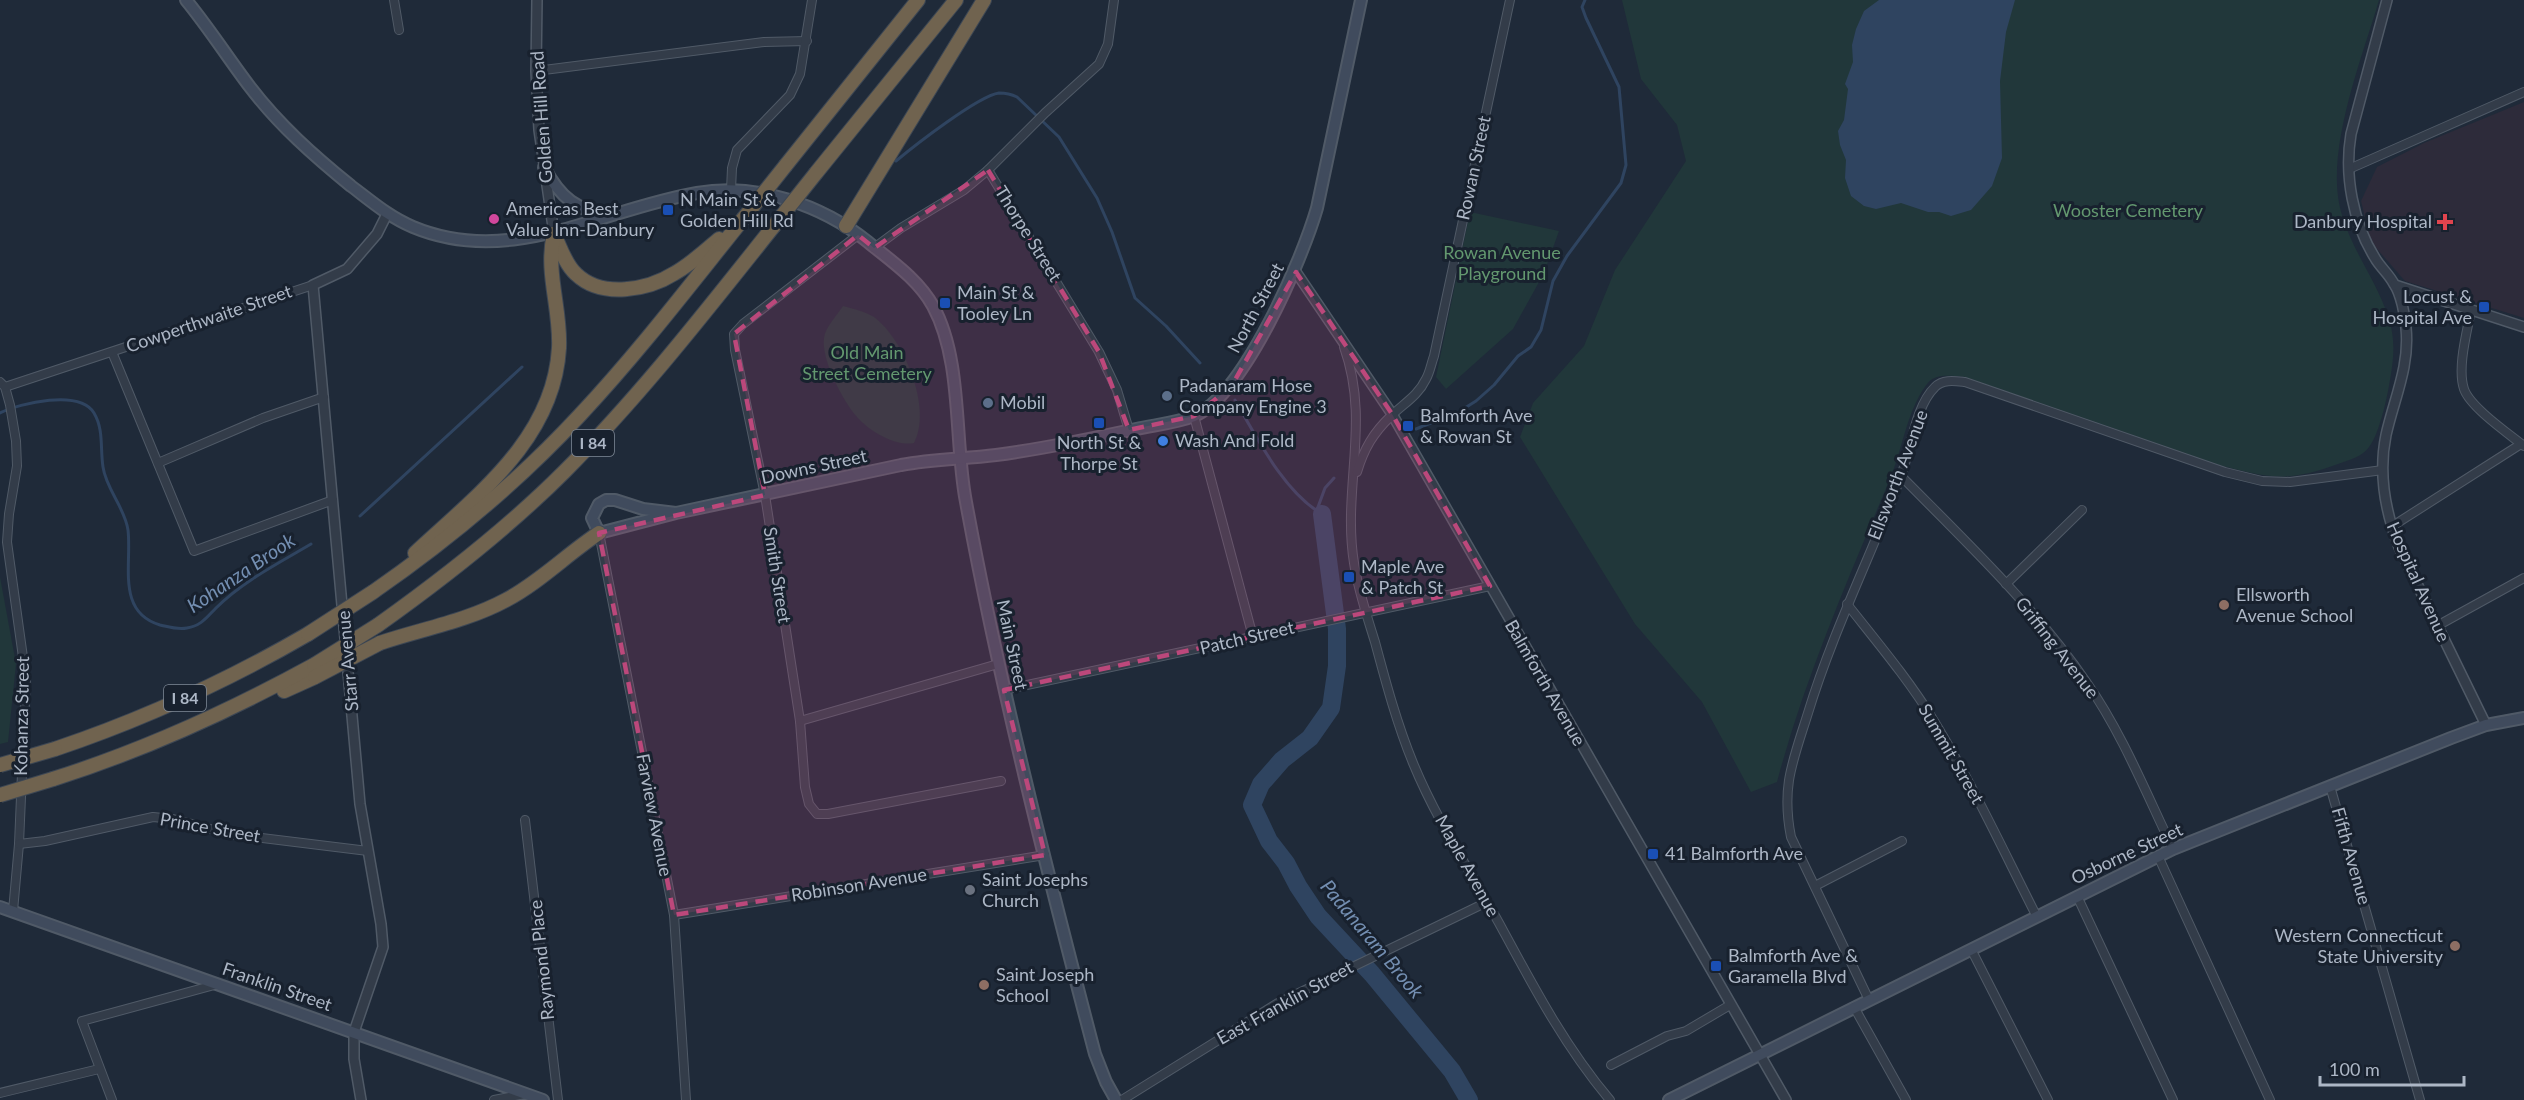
<svg xmlns="http://www.w3.org/2000/svg" width="2524" height="1100" font-family="Lato,sans-serif">
<style>
.medical{fill:#2d2b3a}
.green{fill:#21373a}
.water{fill:#2f4460}
.lines{fill:none;stroke-linecap:round;stroke-linejoin:round}
.stream{stroke:#2f4460;stroke-width:3}
.river{stroke:#2f4460;stroke-width:18}
.minor-casing{stroke:#505a67;stroke-width:10}
.tertiary-casing{stroke:#505a67;stroke-width:12}
.secondary-casing{stroke:#505a67;stroke-width:14}
.motorway-casing{stroke:#3d4754;stroke-width:16}
.minor{stroke:#333c49;stroke-width:8}
.tertiary{stroke:#333c49;stroke-width:9}
.secondary{stroke:#404b5d;stroke-width:10}
.motorway{stroke:#70634f;stroke-width:14}
.motorway-bridge-casing{stroke:#3d4754;stroke-width:16;stroke-linecap:butt}
.motorway-bridge{stroke:#70634f;stroke-width:14}
.marked{fill:#bc487b;fill-opacity:0.2;stroke:#bc487b;stroke-width:4.5;stroke-dasharray:12 8;stroke-linejoin:round}
.transit-dot{fill:#1a4fb4;stroke:#18212e;stroke-width:2}
.hotel-dot{fill:#d1479c;stroke:#18212e;stroke-width:2}
.health-dot{fill:#e0444e;stroke:#18212e;stroke-width:2}
.service-dot{fill:#5c6f8a;stroke:#18212e;stroke-width:2}
.shop-dot{fill:#3f7fe0;stroke:#18212e;stroke-width:2}
.education-dot{fill:#8d6e63;stroke:#18212e;stroke-width:2}
.worship-dot{fill:#6b7280;stroke:#18212e;stroke-width:2}
.labels{text-anchor:middle;stroke-width:6;stroke-linejoin:round;paint-order:stroke}
.shield{fill:#18212e;stroke:#808a98;stroke-width:1.5}
.shield-label{font-size:16px;font-weight:bold;fill:#adb7c6}
.street-label{font-size:18px;fill:#adb7c6;stroke:#18212e}
.poi-label{font-size:18px;fill:#adb7c6;stroke:#18212e;text-anchor:start}
.park-label{font-size:18px;fill:#63986f;stroke:#18212e}
.water-label{font-size:20px;font-style:italic;fill:#738eb1;stroke:#18212e}
</style>
<rect width="100%" height="100%" fill="#1f2a39"/>
<polygon class="medical" points="2524,102 2524,318 2405,281 2371,242 2361,201 2377,167 2424,143"/>
<g class="green">
<path d="M1622 0H2379C2362 58 2328 143 2339 203 2347 244 2375 277 2388 316 2397 343 2393 364 2388 391 2385 406 2378 436 2369 447 2362 457 2349 460 2338 464 2286 483 2270 478 2219 465L1965 377C1952 376 1935 373 1927 384 1908 409 1903 445 1892 474 1850 575 1805 676 1777 782L1751 792 1702 702 1635 624 1520 437 1533 403 1584 346 1615 270 1686 161 1677 125 1641 79Z"/>
<polygon points="1470,212 1559,231 1544,273 1513,329 1446,389 1436,377"/>
<path d="M843 306C854 309 864 311 874 317 904 339 933 409 914 443 896 447 869 431 857 417 843 401 821 360 824 338 825 328 837 315 843 306Z"/>
<polygon points="0,577 16,664 8,742 0,744"/>
</g>
<polygon class="water" points="1879,0 2015,0 2006,32 2000,81 2002,158 1992,186 1971,210 1951,216 1939,212 1928,212 1901,203 1876,209 1864,206 1851,196 1845,178 1846,160 1840,145 1838,131 1844,120 1848,89 1845,84 1853,62 1852,45 1856,29 1864,11"/>
<g class="lines">
<g class="stream">
<path d="M896 161C914 146 978 96 999 93 1005 93 1011 94 1017 97L1059 137 1097 198 1112 232 1135 298 1166 326 1200 363"/>
<path d="M1235 400C1257 438 1284 492 1322 514"/>
<path d="M0 413C20 403 80 389 94 413 104 430 100 448 103 467 106 489 125 508 128 530 132 564 116 612 160 625 169 627 178 630 187 628 201 626 207 617 216 608 243 581 279 563 311 544"/>
<polyline points="1416,429 1460,411 1476,401 1494,385 1518,356 1531,347 1541,330 1553,281 1567,256 1621,183 1626,165 1619,87 1586,18 1582,7 1585,0"/>
<polyline points="1321,512 1318,507 1325,488 1334,478"/>
<polyline points="360,516 522,367"/>
</g>
<polyline class="river" points="1322,514 1337,629 1337,666 1331,708 1310,738 1282,760 1261,784 1252,805 1269,841 1286,863 1298,886 1318,916 1372,974 1452,1071 1469,1100"/>
<defs>
<g id="minor">
<polyline points="394,0 399,30"/>
<polyline points="536,71 764,42 807,41"/>
<polyline points="2349,169 2524,92"/>
<polyline points="988,170 1099,352 1117,390 1129,430"/>
<polyline points="731,190 732,168 737,150 790,95 800,74 812,0"/>
<polyline points="858,235 743,324 734,334 735,350 765,495 800,721 805,787 809,804 817,814 828,814 1001,781"/>
<polyline points="874,248 901,228 964,190 988,170 1045,113 1099,64 1108,44 1114,0"/>
<path d="M2471 310C2467 332 2457 368 2464 389 2470 407 2509 434 2524 446"/>
<path d="M1344 347C1371 422 1342 488 1354 563 1358 590 1367 616 1375 642 1386 683 1397 724 1413 763 1436 819 1470 871 1499 923 1532 984 1565 1047 1610 1100"/>
<polyline points="112,352 194,551 333,500"/>
<polyline points="0,382 5,387 10,405 16,441 17,466 9,514 7,542 26,679 19,844 13,911"/>
<polyline points="5,387 313,285"/>
<polyline points="1194,416 1253,637"/>
<polyline points="158,463 263,418 324,397"/>
<path d="M1357 472C1364 449 1373 433 1391 416 1403 404 1418 396 1426 379 1430 372 1431 364 1434 356L1510 0"/>
<path d="M1901 476C1965 541 2035 607 2087 683 2122 733 2146 793 2173 849"/>
<polyline points="2391,527 2521,444"/>
<polyline points="599,533 674,915 686,1100"/>
<polyline points="2006,584 2082,510"/>
<path d="M1847 604C1877 642 1909 680 1934 721 1972 783 2003 850 2036 915"/>
<polyline points="2437,626 2524,578"/>
<polyline points="1004,690 1490,586"/>
<polyline points="800,721 998,664"/>
<polyline points="2330,786 2420,1100"/>
<polyline points="525,820 558,1100"/>
<polyline points="19,844 45,841 153,817 173,819 229,834 368,851"/>
<polyline points="2158,856 2270,1100"/>
<polyline points="1815,886 1902,841"/>
<polyline points="2077,896 2173,1100"/>
<polyline points="674,915 1045,855"/>
<polyline points="1971,949 2048,1100"/>
<path d="M1869 1000 1791 837C1781 786 1793 761 1808 713 1833 631 1871 556 1901 476 1911 450 1915 406 1935 387 1943 379 1955 381 1965 382L2225 472 2262 481 2290 482 2383 470"/>
<polyline points="1854,1007 1906,1100"/>
<polyline points="1611,1065 1667,1036 1686,1031 1730,1005"/>
<polyline points="0,1093 99,1069"/>
<polyline points="112,1100 82,1021 218,984"/>
<polyline points="494,1100 525,1094"/>
<polyline points="1122,1100 1278,1003 1487,902"/>
</g>
<g id="tertiary">
<polyline points="537,0 536,71 539,130 554,234"/>
<path d="M2387 0 2351 134C2344 175 2353 223 2375 258 2380 267 2389 274 2394 284 2401 294 2405 315 2406 328 2410 366 2394 399 2386 435 2378 474 2385 511 2399 547L2486 725"/>
<polyline points="1296,272 1392,414 1786,1100"/>
<polyline points="2395,285 2524,327"/>
<polyline points="361,1100 354,1059 354,1032 383,947 381,924 360,804 313,285 347,269 377,234 387,214"/>
</g>
<g id="secondary">
<path d="M186 0C209 28 228 58 250 87 279 125 314 156 351 186 371 201 389 217 413 227 511 268 602 209 697 193 756 182 822 205 868 242 891 261 918 279 933 306 963 361 954 441 966 502 1000 687 1047 871 1095 1054L1106 1082 1116 1100"/>
<path d="M544 167C559 196 578 214 612 213"/>
<path d="M676 513 643 509 615 500H606L599 504 592 518 599 533 676 513 901 465C933 459 964 459 996 455 1043 449 1090 439 1136 429 1154 425 1176 423 1194 416 1244 395 1302 260 1317 208L1361 0"/>
<polyline points="0,907 543,1100"/>
<polyline points="1669,1100 2173,849 2451,738 2486,725 2524,718"/>
</g>
<g id="motorway">
<polyline points="786,165 918,0"/>
<polyline points="816,173 956,0"/>
<polyline points="846,226 984,0"/>
<path d="M554 234C560 247 565 264 576 274 602 299 648 290 675 273 691 264 705 251 719 239"/>
<path d="M415 553C476 496 554 439 559 348 561 309 545 272 554 234"/>
<path d="M373 592C448 540 518 482 580 415 638 353 690 285 743 219"/>
<path d="M378 625C444 578 507 529 564 472 640 396 706 311 773 227"/>
<path d="M380 643C422 629 467 621 506 600 540 582 567 554 599 533"/>
<polyline points="284,691 315,677"/>
<path d="M55 749C144 719 227 681 308 634"/>
<path d="M53 779C145 750 230 711 314 665"/>
</g>
</defs>
<use href="#minor" class="minor-casing"/>
<use href="#tertiary" class="tertiary-casing"/>
<use href="#secondary" class="secondary-casing"/>
<use href="#motorway" class="motorway-casing"/>
<use href="#minor" class="minor"/>
<use href="#tertiary" class="tertiary"/>
<use href="#secondary" class="secondary"/>
<use href="#motorway" class="motorway"/>
<defs>
<g id="motorway-bridge">
<polyline points="743,219 786,165"/>
<polyline points="773,227 816,173"/>
<polyline points="308,634 373,592"/>
<polyline points="314,665 378,625"/>
<polyline points="315,677 380,643"/>
<polyline points="0,765 55,749"/>
<polyline points="0,795 53,779"/>
</g>
</defs>
<use href="#motorway-bridge" class="motorway-bridge-casing"/>
<use href="#motorway-bridge" class="motorway-bridge"/>
</g>
<path class="marked" d="M988 170 1099 352 1129 430 1194 416 1231 387 1296 272 1392 414 1490 586 1004 690 1045 855 674 915 599 533 765 495 734 334 858 235 874 248Z"/>
<g class="transit-dot">
<rect x="662" y="204" width="12" height="12" rx="3"/>
<rect x="939" y="297" width="12" height="12" rx="3"/>
<rect x="2478" y="301" width="12" height="12" rx="3"/>
<rect x="1093" y="417" width="12" height="12" rx="3"/>
<rect x="1402" y="420" width="12" height="12" rx="3"/>
<rect x="1343" y="571" width="12" height="12" rx="3"/>
<rect x="1647" y="848" width="12" height="12" rx="3"/>
<rect x="1710" y="960" width="12" height="12" rx="3"/>
</g>
<circle class="hotel-dot" cx="494" cy="219" r="6"/>
<path class="health-dot" d="M2442 213h6v6h6v6h-6v6h-6v-6h-6v-6h6z"/>
<g class="service-dot">
<circle cx="1167" cy="396" r="6"/>
<circle cx="988" cy="403" r="6"/>
</g>
<circle class="shop-dot" cx="1163" cy="441" r="6"/>
<g class="education-dot">
<circle cx="2224" cy="605" r="6"/>
<circle cx="2455" cy="946" r="6"/>
<circle cx="984" cy="985" r="6"/>
</g>
<circle class="worship-dot" cx="970" cy="890" r="6"/>
<g class="labels">
<g class="shield">
<rect x="572" y="430" width="42" height="26" rx="4.5"/>
<rect x="164" y="685" width="42" height="26" rx="4.5"/>
</g>
<g class="shield-label">
<text x="593" y="449">I 84</text>
<text x="185" y="704">I 84</text>
</g>
<g class="street-label">
<text transform="translate(542 117) rotate(-94)" y="6">Golden Hill Road</text>
<text transform="translate(1474 168) rotate(-78)" y="6">Rowan Street</text>
<text transform="translate(1028 234) rotate(58)" y="6">Thorpe Street</text>
<text transform="translate(1256 308) rotate(-62)" y="6">North Street</text>
<text transform="translate(209 319) rotate(-19)" y="6">Cowperthwaite Street</text>
<text transform="translate(814 467) rotate(-12)" y="6">Downs Street</text>
<text transform="translate(1898 475) rotate(-69)" y="6">Ellsworth Avenue</text>
<text transform="translate(777 575) rotate(81)" y="6">Smith Street</text>
<text transform="translate(2418 582) rotate(66)" y="6">Hospital Avenue</text>
<text transform="translate(1247 638) rotate(-13)" y="6">Patch Street</text>
<text transform="translate(1012 645) rotate(78)" y="6">Main Street</text>
<text transform="translate(2057 648) rotate(52)" y="6">Griffing Avenue</text>
<text transform="translate(348 661) rotate(-95)" y="6">Starr Avenue</text>
<text transform="translate(1545 683) rotate(60)" y="6">Balmforth Avenue</text>
<text transform="translate(22 716) rotate(-89)" y="6">Kohanza Street</text>
<text transform="translate(1951 754) rotate(60)" y="6">Summit Street</text>
<text transform="translate(654 815) rotate(79)" y="6">Farview Avenue</text>
<text transform="translate(210 828) rotate(10)" y="6">Prince Street</text>
<text transform="translate(2127 854) rotate(-25)" y="6">Osborne Street</text>
<text transform="translate(2351 856) rotate(74)" y="6">Fifth Avenue</text>
<text transform="translate(1467 866) rotate(61)" y="6">Maple Avenue</text>
<text transform="translate(859 885) rotate(-9)" y="6">Robinson Avenue</text>
<text transform="translate(542 960) rotate(-96)" y="6">Raymond Place</text>
<text transform="translate(277 987) rotate(19)" y="6">Franklin Street</text>
<text transform="translate(1285 1003) rotate(-29)" y="6">East Franklin Street</text>
</g>
<g class="poi-label">
<text x="680" y="206">N Main St &amp;<tspan x="680" dy="21">Golden Hill Rd</tspan></text>
<text x="506" y="215">Americas Best<tspan x="506" dy="21">Value Inn-Danbury</tspan></text>
<text x="2432" y="228" text-anchor="end">Danbury Hospital</text>
<text x="957" y="299">Main St &amp;<tspan x="957" dy="21">Tooley Ln</tspan></text>
<text x="2472" y="303" text-anchor="end">Locust &amp;<tspan x="2472" dy="21">Hospital Ave</tspan></text>
<text x="1179" y="392">Padanaram Hose<tspan x="1179" dy="21">Company Engine 3</tspan></text>
<text x="1000" y="409">Mobil</text>
<text x="1420" y="422">Balmforth Ave<tspan x="1420" dy="21">&amp; Rowan St</tspan></text>
<text x="1175" y="447">Wash And Fold</text>
<text x="1099" y="449" text-anchor="middle">North St &amp;<tspan x="1099" dy="21">Thorpe St</tspan></text>
<text x="1361" y="573">Maple Ave<tspan x="1361" dy="21">&amp; Patch St</tspan></text>
<text x="2236" y="601">Ellsworth<tspan x="2236" dy="21">Avenue School</tspan></text>
<text x="1665" y="860">41 Balmforth Ave</text>
<text x="982" y="886">Saint Josephs<tspan x="982" dy="21">Church</tspan></text>
<text x="2443" y="942" text-anchor="end">Western Connecticut<tspan x="2443" dy="21">State University</tspan></text>
<text x="1728" y="962">Balmforth Ave &amp;<tspan x="1728" dy="21">Garamella Blvd</tspan></text>
<text x="996" y="981">Saint Joseph<tspan x="996" dy="21">School</tspan></text>
</g>
<g class="park-label">
<text x="2128" y="217">Wooster Cemetery</text>
<text x="1502" y="259">Rowan Avenue<tspan x="1502" dy="21">Playground</tspan></text>
<text x="867" y="359">Old Main<tspan x="867" dy="21">Street Cemetery</tspan></text>
</g>
<g class="water-label">
<text transform="translate(241 573) rotate(-34)" y="7">Kohanza Brook</text>
<text transform="translate(1372 939) rotate(50)" y="7">Padanaram Brook</text>
</g>
</g>
<path d="M2320 1076v9h144v-9" fill="none" stroke="#adb7c6" stroke-width="3"/>
<text x="2329" y="1076" font-size="18" fill="#adb7c6" stroke="#18212e" stroke-width="4.5" paint-order="stroke">100 m</text>
</svg>
